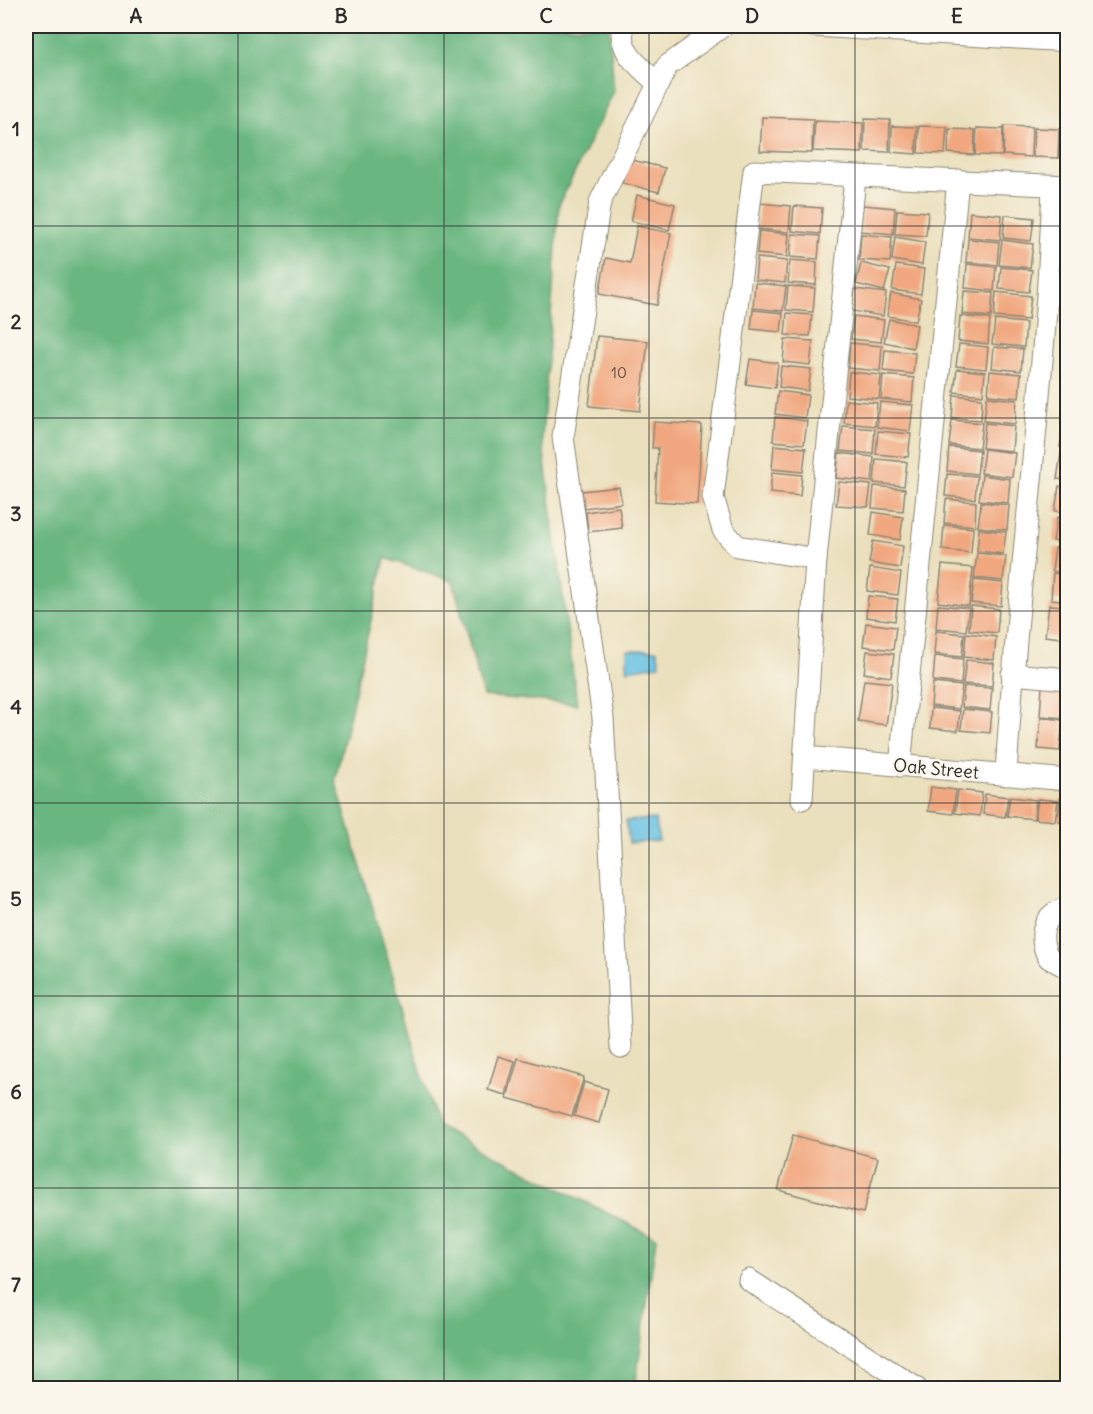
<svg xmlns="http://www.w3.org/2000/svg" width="1093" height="1414" font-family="Delius,sans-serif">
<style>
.forest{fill:#69b680;stroke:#4a7056;stroke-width:1.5}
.water{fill:#63bfe1;stroke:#477586;stroke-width:1.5}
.building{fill:#f1a880}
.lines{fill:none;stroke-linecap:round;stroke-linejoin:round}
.street-casing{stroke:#8b8674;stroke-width:23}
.street{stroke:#fff;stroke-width:21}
.grid{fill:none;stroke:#2b2b2b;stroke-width:1.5;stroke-opacity:0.55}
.labels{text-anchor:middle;stroke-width:5;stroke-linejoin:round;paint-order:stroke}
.number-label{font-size:15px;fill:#5c4a40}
.street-label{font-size:18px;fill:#2b2b2b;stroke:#fbf7ec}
.neatline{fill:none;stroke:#2b2b2b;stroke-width:2}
.grid-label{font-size:20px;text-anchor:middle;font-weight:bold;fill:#2b2b2b}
</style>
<rect width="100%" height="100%" fill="#fbf7ec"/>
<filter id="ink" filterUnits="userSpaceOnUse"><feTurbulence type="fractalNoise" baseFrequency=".0167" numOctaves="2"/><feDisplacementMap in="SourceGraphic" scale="12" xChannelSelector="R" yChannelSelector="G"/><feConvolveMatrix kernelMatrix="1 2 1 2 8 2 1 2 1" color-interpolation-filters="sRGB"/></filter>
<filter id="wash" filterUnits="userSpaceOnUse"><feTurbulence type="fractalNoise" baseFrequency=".008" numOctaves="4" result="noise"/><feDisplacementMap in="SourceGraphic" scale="24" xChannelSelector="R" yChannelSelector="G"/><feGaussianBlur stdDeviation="1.35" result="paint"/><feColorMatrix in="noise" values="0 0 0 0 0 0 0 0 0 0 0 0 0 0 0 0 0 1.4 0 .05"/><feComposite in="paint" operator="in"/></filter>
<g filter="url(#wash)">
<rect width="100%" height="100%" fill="#ebe0bd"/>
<polygon class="forest" points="26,26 609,26 614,91 559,205 542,438 577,704 483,696 453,581 385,558 335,780 437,1126 656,1238 635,1388 26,1388"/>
<g class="water">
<polygon points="627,650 657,650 660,665 627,670"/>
<polygon points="655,819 659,841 629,843 626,821"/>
</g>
<g id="blocks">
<g class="building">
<polygon points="762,117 813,119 812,153 760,151"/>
<polygon points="865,119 890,120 889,152 864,151"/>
<polygon points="815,121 863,123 862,153 813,151"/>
<polygon points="892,126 917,127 916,154 891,152"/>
<polygon points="919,126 947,127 945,154 918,153"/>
<polygon points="1004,126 1032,127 1031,157 1003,155"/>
<polygon points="977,128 1003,129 1002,156 975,155"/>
<polygon points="1034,128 1059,129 1058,158 1033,157"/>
<polygon points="1061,128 1068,128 1068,158 1059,158"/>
<polygon points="949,129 975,130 974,155 948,153"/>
<polygon points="628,159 665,168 659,192 622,183"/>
<polygon points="637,195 675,204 669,230 631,221"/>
<polygon points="759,203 791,206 789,232 757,229"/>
<polygon points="863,205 895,208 893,234 860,231"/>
<polygon points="794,206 822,208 820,234 792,231"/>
<polygon points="897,210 928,212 926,236 895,234"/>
<polygon points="970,212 1002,215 1000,240 968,237"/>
<polygon points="1005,215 1034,218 1031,241 1003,238"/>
<polygon points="637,226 671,233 657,305 599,294 606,258 630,263"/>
<polygon points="759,231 789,234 787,257 757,254"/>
<polygon points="792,234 820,236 818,259 790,257"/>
<polygon points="861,234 892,237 890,262 859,260"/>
<polygon points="895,237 925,242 922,265 892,260"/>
<polygon points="968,239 999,242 997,265 966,262"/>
<polygon points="1002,240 1033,244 1030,268 999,265"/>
<polygon points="757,258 787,261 785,283 755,280"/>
<polygon points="790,260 817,262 816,285 788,283"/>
<polygon points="861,263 890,270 884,291 856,284"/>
<polygon points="967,264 996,267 994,291 965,288"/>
<polygon points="896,265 924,269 921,294 892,290"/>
<polygon points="1001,267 1032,270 1029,292 999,289"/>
<polygon points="755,283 786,286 783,311 753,308"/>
<polygon points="788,286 815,288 813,312 786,310"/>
<polygon points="855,289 886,293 883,316 852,311"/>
<polygon points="964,291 993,293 991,317 962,314"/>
<polygon points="996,292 1031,296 1028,320 994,317"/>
<polygon points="891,293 921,299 916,321 887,316"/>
<polygon points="753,310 783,313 781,332 751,329"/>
<polygon points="787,313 812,315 810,336 785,335"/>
<polygon points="854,316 884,320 881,342 851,339"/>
<polygon points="960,316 990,319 988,344 958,341"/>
<polygon points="889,319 917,325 913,348 884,342"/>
<polygon points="995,320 1026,323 1024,347 992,344"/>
<polygon points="597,336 648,341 640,411 589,406"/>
<polygon points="785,339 813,341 810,365 783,362"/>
<polygon points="850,343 882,346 880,371 848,368"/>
<polygon points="959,344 988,347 986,369 956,366"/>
<polygon points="994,347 1023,349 1021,371 992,368"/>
<polygon points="885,350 915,353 913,374 883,371"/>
<polygon points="750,359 778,363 775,388 746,384"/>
<polygon points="781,366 811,369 808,391 779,387"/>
<polygon points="957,369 985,372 983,395 954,392"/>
<polygon points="990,371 1021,374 1019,398 988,395"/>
<polygon points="849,372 881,375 879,399 847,396"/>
<polygon points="883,375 914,378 912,402 881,399"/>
<polygon points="778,391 808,395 805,418 775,414"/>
<polygon points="954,395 982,398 981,420 952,418"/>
<polygon points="987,397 1017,400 1015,424 984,421"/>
<polygon points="846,400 877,403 875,426 844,423"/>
<polygon points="880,402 913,405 910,431 877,427"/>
<polygon points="1068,402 1068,422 1063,421"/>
<polygon points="775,417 807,421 804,444 773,441"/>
<polygon points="952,420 982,423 979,448 949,445"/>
<polygon points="654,422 702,425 697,504 655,501 658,448 652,448"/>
<polygon points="985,423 1014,426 1012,451 982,448"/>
<polygon points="1065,424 1068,425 1068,449 1060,447"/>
<polygon points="843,426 875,429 873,454 840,451"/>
<polygon points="878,431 911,434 908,457 876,454"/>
<polygon points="774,445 806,448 803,472 772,469"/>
<polygon points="949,447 980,450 977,474 947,471"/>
<polygon points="984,449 1015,453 1012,477 981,473"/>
<polygon points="839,453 874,457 872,482 836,478"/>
<polygon points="1061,454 1068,455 1068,480 1057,479"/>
<polygon points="876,459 907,462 904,486 874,483"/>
<polygon points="772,472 802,475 800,496 770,493"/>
<polygon points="947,474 977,476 975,499 945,496"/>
<polygon points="982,475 1010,479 1008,503 979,500"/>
<polygon points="839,482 871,485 868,507 836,505"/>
<polygon points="874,486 905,489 903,511 872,508"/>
<polygon points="1059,486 1068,488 1068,513 1055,511"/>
<polygon points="619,487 622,503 584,508 582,491"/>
<polygon points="946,499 976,502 975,526 944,523"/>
<polygon points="981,502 1009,505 1007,530 978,527"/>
<polygon points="619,507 622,528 588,532 586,512"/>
<polygon points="873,512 903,517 900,540 870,535"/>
<polygon points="1057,517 1068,519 1068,544 1053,541"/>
<polygon points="944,525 973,528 971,553 942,550"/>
<polygon points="979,529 1006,532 1003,554 977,551"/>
<polygon points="873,541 903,546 900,568 869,563"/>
<polygon points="1055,548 1068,549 1068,573 1052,571"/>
<polygon points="977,553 1006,556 1003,581 974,578"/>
<polygon points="942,565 973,568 969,606 938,602"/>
<polygon points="870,568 901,573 898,595 867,591"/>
<polygon points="1053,573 1068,575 1068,601 1051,599"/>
<polygon points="974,580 1003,583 1001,606 971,603"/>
<polygon points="868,596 898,599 895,621 866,617"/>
<polygon points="938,605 969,608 966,631 936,628"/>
<polygon points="1049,605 1068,606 1068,639 1045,636"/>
<polygon points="971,606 999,609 997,633 969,630"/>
<polygon points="866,623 896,627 893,650 863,646"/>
<polygon points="936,631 964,634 962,657 934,654"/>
<polygon points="966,633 996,637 994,660 964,657"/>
<polygon points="867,651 894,654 891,677 864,673"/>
<polygon points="935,656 963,659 961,684 933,681"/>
<polygon points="966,660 994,663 992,686 963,684"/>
<polygon points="864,680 892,683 886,725 858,721"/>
<polygon points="933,683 962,686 959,709 931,706"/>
<polygon points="964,686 992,688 990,710 962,707"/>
<polygon points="1042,686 1066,688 1063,718 1040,716"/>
<polygon points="931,708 960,711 958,731 930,728"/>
<polygon points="963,709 992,712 990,733 961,730"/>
<polygon points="1041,717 1063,720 1060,751 1038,749"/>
<polygon points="1065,721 1068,721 1068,751 1062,750"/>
<polygon points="931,787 956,790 953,814 928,811"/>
<polygon points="958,790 982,793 980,816 955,813"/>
<polygon points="985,794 1008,797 1005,817 983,814"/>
<polygon points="1010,797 1036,800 1034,819 1007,816"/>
<polygon points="1038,799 1058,801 1055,821 1035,819"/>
<polygon points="1060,799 1068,800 1068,822 1058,821"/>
<polygon points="498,1056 515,1061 506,1095 488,1090"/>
<polygon points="518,1058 584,1077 572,1116 507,1098"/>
<polygon points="584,1082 608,1089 599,1123 574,1116"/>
<polygon points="793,1135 878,1158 863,1213 778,1190"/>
</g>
</g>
</g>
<g filter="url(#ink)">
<use href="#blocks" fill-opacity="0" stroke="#8b8674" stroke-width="1.5"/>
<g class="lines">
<defs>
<g id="street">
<path d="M622 26C620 55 638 64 658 84"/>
<polyline points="814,26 1068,41"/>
<polyline points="1050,287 1068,289"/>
<polyline points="816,559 737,546 723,530 713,497 754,171 1068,186"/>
<polyline points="1012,674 1068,679"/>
<polyline points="805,757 1068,780"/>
<polyline points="900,766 958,180"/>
<path d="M1006 775C1017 578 1046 383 1053 186"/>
<polyline points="802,799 816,559 855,178"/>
<path d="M1068 908C1042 912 1037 939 1049 958L1068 968"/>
<polyline points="621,1047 603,718 563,437 600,202 667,66 723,26"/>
<polyline points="749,1280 916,1388"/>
</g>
</defs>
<use href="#street" class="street-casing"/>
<use href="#street" class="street"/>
</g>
</g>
<path class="grid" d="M238 26V1388M444 26V1388M649 26V1388M855 26V1388M26 226H1068M26 418H1068M26 611H1068M26 803H1068M26 996H1068M26 1188H1068"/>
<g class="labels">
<g class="number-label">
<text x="619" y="378">10</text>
</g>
<g class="street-label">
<text transform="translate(936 769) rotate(5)" y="6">Oak Street</text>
</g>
</g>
<rect width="1093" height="1414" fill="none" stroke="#fbf7ec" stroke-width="66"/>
<rect x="33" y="33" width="1027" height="1348" class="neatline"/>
<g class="grid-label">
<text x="136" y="23">A</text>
<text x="341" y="23">B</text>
<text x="546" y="23">C</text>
<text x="752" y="23">D</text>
<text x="957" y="23">E</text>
<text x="16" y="136">1</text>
<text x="16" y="329">2</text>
<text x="16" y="521">3</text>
<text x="16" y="714">4</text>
<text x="16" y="906">5</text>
<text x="16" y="1099">6</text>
<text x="16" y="1292">7</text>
</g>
</svg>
